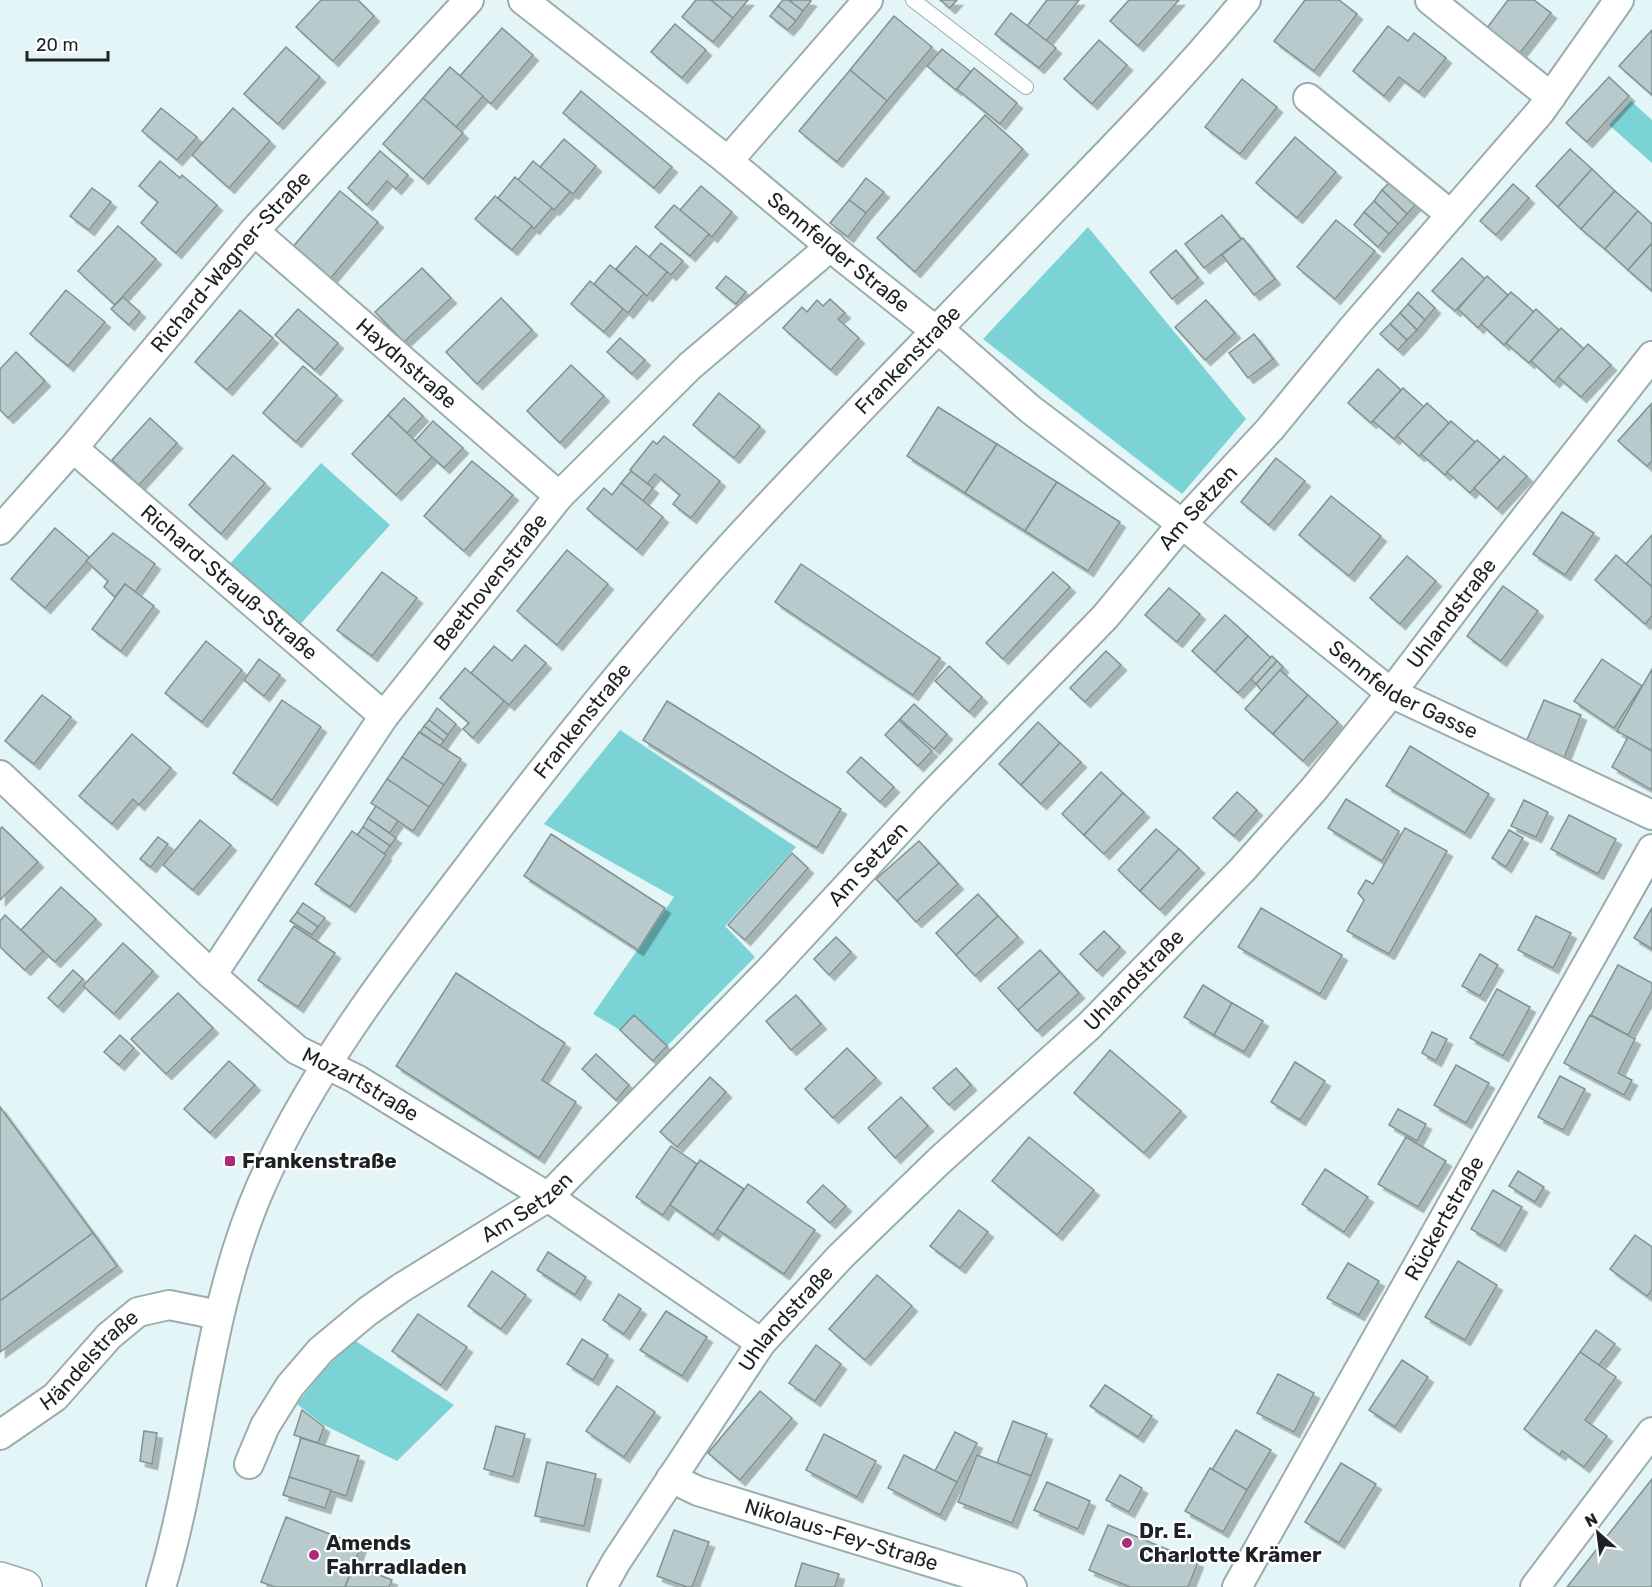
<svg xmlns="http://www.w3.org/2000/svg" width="1652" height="1587" font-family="Rubik,sans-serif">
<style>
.green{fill:#7bd3d6}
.building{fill:#b8cacb;stroke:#819292;stroke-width:1.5;filter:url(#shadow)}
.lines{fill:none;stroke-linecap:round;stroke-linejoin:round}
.lane-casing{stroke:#9bacad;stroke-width:16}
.street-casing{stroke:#9bacad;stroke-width:32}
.secondary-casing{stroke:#9bacad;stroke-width:36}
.lane{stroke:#fff;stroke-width:14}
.street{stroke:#fff;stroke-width:28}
.secondary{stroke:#fff;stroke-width:33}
.poi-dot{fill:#ab2b79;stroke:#fff;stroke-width:2}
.labels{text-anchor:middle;stroke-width:4.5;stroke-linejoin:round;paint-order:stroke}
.street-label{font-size:21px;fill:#1d2324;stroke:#fff}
.poi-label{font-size:21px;font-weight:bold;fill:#1d2324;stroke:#fff;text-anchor:start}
</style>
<defs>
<filter id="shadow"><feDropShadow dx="5.5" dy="5.5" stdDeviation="0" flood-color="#0004"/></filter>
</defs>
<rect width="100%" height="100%" fill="#e3f5f6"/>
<g class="green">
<polygon points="1631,101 1652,120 1652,163 1609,125"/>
<polygon points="1088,227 1246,419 1182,494 983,339"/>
<polygon points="321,463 390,525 295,630 226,568"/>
<polygon points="620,730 796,847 725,926 755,957 667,1046 634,1015 620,1030 593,1014 674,897 544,824"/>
<polygon points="354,1340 454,1405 397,1461 322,1424 297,1404 324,1370"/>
</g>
<g class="building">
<polygon points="321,0 358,0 374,16 333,61 296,27"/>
<polygon points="696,0 711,0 733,18 713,42 682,17"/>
<polygon points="711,0 748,0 733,18"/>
<polygon points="783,0 789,0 803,11 796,21 778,6"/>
<polygon points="789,0 809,0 811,1 803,11"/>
<polygon points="940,0 957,0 950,8"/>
<polygon points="1047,0 1079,0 1046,41 1027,26"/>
<polygon points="1129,0 1179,0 1138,46 1110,21"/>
<polygon points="1305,0 1339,0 1357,14 1314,71 1274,41"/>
<polygon points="1508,0 1534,0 1551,13 1520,53 1487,28"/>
<polygon points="778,6 796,21 788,30 770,16"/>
<polygon points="1011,13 1056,48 1039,68 995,34"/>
<polygon points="894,16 932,47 887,101 850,70"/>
<polygon points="675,24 706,50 682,78 651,52"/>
<polygon points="1388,26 1408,41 1414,33 1446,58 1419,92 1399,77 1384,96 1353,71"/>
<polygon points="502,28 533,55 491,104 460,76"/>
<polygon points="1652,30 1652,95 1619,66"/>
<polygon points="1099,40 1127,65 1092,104 1064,79"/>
<polygon points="286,47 320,77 278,124 244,94"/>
<polygon points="942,49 971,72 956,90 927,66"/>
<polygon points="450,67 483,96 456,127 423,98"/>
<polygon points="974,68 1017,103 1000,124 957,89"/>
<polygon points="850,70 887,101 837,162 799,131"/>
<polygon points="1609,77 1629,96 1587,142 1566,123"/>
<polygon points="1242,79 1277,107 1240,154 1205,127"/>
<polygon points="581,91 672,167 654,188 563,113"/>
<polygon points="423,98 463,133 423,179 383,144"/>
<polygon points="161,108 197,137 177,160 142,131"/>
<polygon points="233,108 270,141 229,188 192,155"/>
<polygon points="985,115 1023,149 915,272 877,238"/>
<polygon points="1295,137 1336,172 1297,218 1256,183"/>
<polygon points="564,139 596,166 573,194 540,167"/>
<polygon points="1570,149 1592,169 1558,207 1536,186"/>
<polygon points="380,151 408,175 396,189 387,181 367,205 348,188"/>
<polygon points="160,161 180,178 182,175 217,205 176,253 141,223 158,202 139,186"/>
<polygon points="533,161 570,192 554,210 518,180"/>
<polygon points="1592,169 1615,191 1581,229 1558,207"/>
<polygon points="515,177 552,208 534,229 498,198"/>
<polygon points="866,178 884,192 866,213 849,200"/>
<polygon points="1392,180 1417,203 1407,214 1382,190"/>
<polygon points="1513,184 1529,198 1496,235 1480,221"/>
<polygon points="701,186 732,212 712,237 680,210"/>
<polygon points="92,188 111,202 89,230 70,216"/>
<polygon points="1382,190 1407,214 1398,224 1374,201"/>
<polygon points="340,191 378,222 330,279 292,248"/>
<polygon points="1615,191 1638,211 1605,249 1581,229"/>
<polygon points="495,196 532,226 512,250 475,219"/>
<polygon points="849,200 866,213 848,237 830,223"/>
<polygon points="1374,201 1398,224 1389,234 1364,212"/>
<polygon points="674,205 709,234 690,256 655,227"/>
<polygon points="1638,211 1652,224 1652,243 1628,270 1605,249"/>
<polygon points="1364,212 1389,234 1378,247 1354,225"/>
<polygon points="1222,215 1241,239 1204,268 1185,244"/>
<polygon points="1336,220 1375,251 1335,299 1297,267"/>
<polygon points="118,226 156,259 115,305 78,271"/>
<polygon points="1243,238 1275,279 1254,295 1222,255"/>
<polygon points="661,243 683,261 671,275 649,257"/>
<polygon points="1652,243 1652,291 1628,270"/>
<polygon points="636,246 667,272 647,296 616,269"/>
<polygon points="1176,250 1198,278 1172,299 1150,272"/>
<polygon points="1462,258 1485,279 1455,311 1432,291"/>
<polygon points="610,265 644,293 628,313 594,284"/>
<polygon points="422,268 451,298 404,342 375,312"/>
<polygon points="726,276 746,292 736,304 716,288"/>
<polygon points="1487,276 1508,295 1478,328 1458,309"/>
<polygon points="590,281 623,309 604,332 571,304"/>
<polygon points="66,290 105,322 68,366 30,334"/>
<polygon points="1418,292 1435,308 1425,320 1408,304"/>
<polygon points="1511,292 1534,312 1504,345 1481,324"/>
<polygon points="123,297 140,312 129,325 111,309"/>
<polygon points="501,298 532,330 477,384 446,352"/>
<polygon points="830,299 845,313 838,319 859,338 831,370 783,328 802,307 807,312 817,300 823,306"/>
<polygon points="1206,300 1235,333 1205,360 1175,327"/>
<polygon points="1408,304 1425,320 1417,330 1400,313"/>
<polygon points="298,309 338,343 315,370 275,335"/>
<polygon points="1536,309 1559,330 1529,363 1506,343"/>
<polygon points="240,310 273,338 227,390 195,362"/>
<polygon points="1400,313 1417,330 1407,340 1390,324"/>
<polygon points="1390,324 1407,340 1398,350 1380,334"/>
<polygon points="1561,328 1584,349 1554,382 1531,361"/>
<polygon points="1254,334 1273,359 1248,378 1229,353"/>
<polygon points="620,338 645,360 632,374 607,352"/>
<polygon points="1588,344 1611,365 1581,397 1558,377"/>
<polygon points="16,352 45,381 8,418 0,410 0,369"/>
<polygon points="571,365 604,396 560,443 527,411"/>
<polygon points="303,366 337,395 296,442 263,413"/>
<polygon points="1378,369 1401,390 1371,423 1348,403"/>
<polygon points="1403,388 1424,407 1394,439 1373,421"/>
<polygon points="719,393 760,426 734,458 693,425"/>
<polygon points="404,398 423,416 407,433 388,415"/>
<polygon points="1427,403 1449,423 1419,456 1397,436"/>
<polygon points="1651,404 1652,461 1647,466 1618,441"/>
<polygon points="938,407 997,444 965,493 907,456"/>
<polygon points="388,415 432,457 396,495 352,454"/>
<polygon points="150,418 177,443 139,485 112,460"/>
<polygon points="433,421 463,448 444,468 415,441"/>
<polygon points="1451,421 1475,442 1445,475 1421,454"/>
<polygon points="664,436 720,481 691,518 673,504 680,495 655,474 647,484 630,470 653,441 657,444"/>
<polygon points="1477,440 1500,460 1470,493 1447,472"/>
<polygon points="997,444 1057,482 1025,531 965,493"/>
<polygon points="233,455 265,483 221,534 189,505"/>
<polygon points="1504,456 1527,476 1497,509 1474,488"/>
<polygon points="1276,458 1305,481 1269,525 1241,502"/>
<polygon points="472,461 513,495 464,551 424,516"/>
<polygon points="631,471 653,488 643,501 621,483"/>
<polygon points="1057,482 1120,522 1088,571 1025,531"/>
<polygon points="621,483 663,517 637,550 587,509 604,488 612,495"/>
<polygon points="1331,496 1381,536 1349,576 1299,535"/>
<polygon points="1562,512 1594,533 1565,575 1533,554"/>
<polygon points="55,528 90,558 45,608 11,579"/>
<polygon points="113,533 155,564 135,592 125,584 115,597 104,587 108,581 86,561"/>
<polygon points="1652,535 1652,587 1626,564"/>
<polygon points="567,550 608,584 557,645 517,611"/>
<polygon points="1616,555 1652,587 1652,616 1645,624 1595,580"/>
<polygon points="1407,556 1436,581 1400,624 1370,598"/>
<polygon points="801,564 940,658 913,695 775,602"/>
<polygon points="382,572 417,598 372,656 337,630"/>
<polygon points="1053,572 1070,587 1003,659 986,643"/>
<polygon points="125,584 154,606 121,651 92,629"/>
<polygon points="1503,586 1538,611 1501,661 1467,636"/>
<polygon points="1169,588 1200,614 1177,642 1145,615"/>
<polygon points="1225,615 1248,636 1215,672 1192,651"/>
<polygon points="1248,636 1271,658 1238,693 1215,672"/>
<polygon points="206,641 242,670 202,722 165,693"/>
<polygon points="525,645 546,663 509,705 471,673 494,646 512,661"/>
<polygon points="1106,651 1121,665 1085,702 1070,688"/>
<polygon points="1272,656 1277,661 1256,684 1251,679"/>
<polygon points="259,659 280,675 264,696 244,680"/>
<polygon points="1602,659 1642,686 1614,728 1574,701"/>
<polygon points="1277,661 1283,667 1262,691 1256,684"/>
<polygon points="949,666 982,697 969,712 935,681"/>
<polygon points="465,668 504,701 473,738 463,729 469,723 440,698"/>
<polygon points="1652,669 1652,751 1617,731"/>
<polygon points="1280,670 1308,695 1273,734 1245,709"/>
<polygon points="42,695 71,717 34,764 5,741"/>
<polygon points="1308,695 1338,722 1303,761 1273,734"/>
<polygon points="282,700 321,727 272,800 233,773"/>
<polygon points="1544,700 1581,715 1564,758 1526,742"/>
<polygon points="667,701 841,809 817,848 643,740"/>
<polygon points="914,704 947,734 934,749 900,719"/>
<polygon points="437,708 456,724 448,735 429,720"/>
<polygon points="429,720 448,735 444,741 424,726"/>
<polygon points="899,720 932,751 918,766 885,735"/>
<polygon points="1038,722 1060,743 1021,785 999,764"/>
<polygon points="424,726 444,741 440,746 420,732"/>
<polygon points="419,732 461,759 444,785 402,757"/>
<polygon points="132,734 171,768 139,805 133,799 112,824 79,796"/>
<polygon points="1628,737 1652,751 1652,790 1612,767"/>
<polygon points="1060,743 1081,762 1041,804 1021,785"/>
<polygon points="1410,746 1489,794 1465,833 1386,786"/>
<polygon points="402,757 444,785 429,807 387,779"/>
<polygon points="861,757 894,787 880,802 847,772"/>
<polygon points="1101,772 1123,793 1084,835 1062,814"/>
<polygon points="387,779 429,807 413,831 371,803"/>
<polygon points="1237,792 1257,810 1234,836 1213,818"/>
<polygon points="1123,793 1144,812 1104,854 1084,835"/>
<polygon points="1346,799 1399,831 1382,861 1328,828"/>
<polygon points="1524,800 1548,812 1536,837 1511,826"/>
<polygon points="376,806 398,821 390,833 368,818"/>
<polygon points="1569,815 1616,839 1598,874 1551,849"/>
<polygon points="368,818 396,838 390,846 363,827"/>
<polygon points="200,820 231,845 193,890 163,865"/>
<polygon points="2,827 38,862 0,900 0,829"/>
<polygon points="363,827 390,846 384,854 357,835"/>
<polygon points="1405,828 1447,851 1389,954 1347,931 1364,900 1358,893 1366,880 1373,884"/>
<polygon points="1156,829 1179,849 1140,891 1118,870"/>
<polygon points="1509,830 1523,838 1506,867 1492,858"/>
<polygon points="352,831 386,855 350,907 315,884"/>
<polygon points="551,834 665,908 638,950 524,876"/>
<polygon points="158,837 168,844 151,867 140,859"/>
<polygon points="919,841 939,863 897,901 876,879"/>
<polygon points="1179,849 1199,868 1160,910 1140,891"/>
<polygon points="792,853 808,868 745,940 728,925"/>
<polygon points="939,863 958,884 916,922 897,901"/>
<polygon points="61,887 96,919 55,962 21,930"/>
<polygon points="978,894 998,916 956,955 936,933"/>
<polygon points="303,903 325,918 318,927 297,912"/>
<polygon points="1261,908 1342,955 1320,994 1238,947"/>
<polygon points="1652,908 1652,949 1634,938"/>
<polygon points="297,912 318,927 312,935 290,921"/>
<polygon points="5,915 43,951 25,970 0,947 0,921"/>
<polygon points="998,916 1018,937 975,976 956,955"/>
<polygon points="1536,916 1571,933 1553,968 1518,950"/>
<polygon points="294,926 335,953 298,1007 258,980"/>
<polygon points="1104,931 1120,947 1097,971 1080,954"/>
<polygon points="836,937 851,952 829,975 814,959"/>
<polygon points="123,943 153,971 114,1014 83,986"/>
<polygon points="1040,950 1060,972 1018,1010 998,988"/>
<polygon points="1480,954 1498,965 1480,996 1462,986"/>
<polygon points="1618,965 1652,983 1652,991 1628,1035 1591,1015"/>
<polygon points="73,970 83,979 58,1007 48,998"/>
<polygon points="1060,972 1079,993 1037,1031 1018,1010"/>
<polygon points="456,973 565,1043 542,1080 576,1102 539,1158 396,1066"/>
<polygon points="1203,985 1232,1003 1214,1035 1184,1017"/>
<polygon points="1497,989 1530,1007 1503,1056 1470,1038"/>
<polygon points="178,993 213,1028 166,1074 131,1039"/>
<polygon points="796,995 821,1024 791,1050 766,1021"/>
<polygon points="1232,1003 1263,1021 1244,1052 1214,1035"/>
<polygon points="634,1015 667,1046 653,1061 620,1030"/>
<polygon points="1590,1015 1635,1039 1618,1073 1632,1080 1624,1095 1564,1063"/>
<polygon points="1432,1032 1447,1039 1436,1061 1422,1053"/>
<polygon points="120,1035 134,1048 119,1065 104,1052"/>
<polygon points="847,1048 876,1078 833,1118 805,1089"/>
<polygon points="1110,1050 1181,1111 1144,1153 1074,1093"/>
<polygon points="596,1054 629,1085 616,1100 582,1069"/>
<polygon points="229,1061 255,1085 210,1133 184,1109"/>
<polygon points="1295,1062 1325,1081 1300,1120 1271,1102"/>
<polygon points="1456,1065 1489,1083 1466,1123 1434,1105"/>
<polygon points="956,1068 971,1085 949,1105 933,1088"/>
<polygon points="1560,1076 1585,1089 1563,1130 1538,1117"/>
<polygon points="710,1077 726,1092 677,1147 660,1132"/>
<polygon points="901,1097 928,1126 895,1158 868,1128"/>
<polygon points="0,1107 93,1233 0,1301"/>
<polygon points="1398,1109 1426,1124 1417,1141 1389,1125"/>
<polygon points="1029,1137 1094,1190 1057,1235 992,1181"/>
<polygon points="1406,1137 1446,1161 1418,1207 1378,1184"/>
<polygon points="671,1146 697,1164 663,1215 636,1197"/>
<polygon points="700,1160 744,1189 713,1235 670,1205"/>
<polygon points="1325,1169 1368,1197 1344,1232 1302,1204"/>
<polygon points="1518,1171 1544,1187 1535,1202 1509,1186"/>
<polygon points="748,1184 815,1230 784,1274 717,1229"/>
<polygon points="823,1185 846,1206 830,1223 807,1202"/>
<polygon points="1493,1190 1522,1207 1500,1246 1471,1229"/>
<polygon points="959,1210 988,1232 960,1268 930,1246"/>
<polygon points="93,1233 117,1266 0,1352 0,1301"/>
<polygon points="1635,1235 1652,1247 1652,1290 1647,1296 1610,1269"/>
<polygon points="548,1252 586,1277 575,1295 537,1270"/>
<polygon points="1458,1261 1497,1285 1465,1340 1425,1317"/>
<polygon points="1348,1263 1379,1281 1359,1315 1327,1298"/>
<polygon points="492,1271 526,1295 501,1329 468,1306"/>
<polygon points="877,1275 912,1306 865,1360 829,1329"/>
<polygon points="619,1294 641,1309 624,1334 603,1320"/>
<polygon points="666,1311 707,1337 682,1376 640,1350"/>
<polygon points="418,1314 467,1347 441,1385 392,1351"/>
<polygon points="1596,1330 1615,1344 1599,1365 1580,1352"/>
<polygon points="582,1339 608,1355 593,1380 567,1364"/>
<polygon points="816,1345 841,1364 815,1401 789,1383"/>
<polygon points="1580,1352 1616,1377 1585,1420 1607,1436 1584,1467 1562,1451 1560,1455 1524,1429"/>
<polygon points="1402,1360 1428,1377 1395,1427 1369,1410"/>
<polygon points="1278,1374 1314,1393 1294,1432 1257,1413"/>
<polygon points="1105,1385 1152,1416 1138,1437 1090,1406"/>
<polygon points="617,1386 655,1412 624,1457 586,1431"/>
<polygon points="760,1391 792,1418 740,1480 708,1453"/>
<polygon points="302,1410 324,1427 318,1443 294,1435"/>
<polygon points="1013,1421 1047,1434 1031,1476 997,1463"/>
<polygon points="496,1426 525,1434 513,1477 484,1469"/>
<polygon points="1236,1430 1271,1450 1247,1490 1212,1470"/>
<polygon points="144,1431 157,1433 152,1464 140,1461"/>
<polygon points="955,1432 977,1443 957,1482 935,1471"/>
<polygon points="824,1434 876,1461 857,1497 806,1470"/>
<polygon points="301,1438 359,1456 346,1496 289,1477"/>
<polygon points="904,1455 957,1482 940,1515 888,1488"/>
<polygon points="977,1455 1031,1476 1012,1523 958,1502"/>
<polygon points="547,1462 596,1474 584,1526 535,1516"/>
<polygon points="1341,1463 1376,1484 1339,1543 1305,1522"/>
<polygon points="1210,1468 1247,1490 1223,1532 1185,1511"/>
<polygon points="1120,1475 1142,1488 1129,1512 1106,1500"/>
<polygon points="289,1477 331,1490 325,1508 283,1495"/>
<polygon points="1652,1479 1652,1587 1567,1587"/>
<polygon points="1047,1482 1090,1501 1078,1529 1034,1510"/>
<polygon points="286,1517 361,1546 345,1587 275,1587 261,1582"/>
<polygon points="1108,1525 1198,1562 1188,1587 1130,1587 1089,1570"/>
<polygon points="674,1530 709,1542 692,1587 687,1587 657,1576"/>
<polygon points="802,1563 839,1574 835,1587 795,1587"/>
<polygon points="354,1565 392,1580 389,1587 345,1587"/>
</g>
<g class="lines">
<defs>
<polyline id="lane" points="913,0 1026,87"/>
<g id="street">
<path id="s1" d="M523 0 728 161 844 258 922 320 950 339 1030 409 1182 524 1391 693 1652 815"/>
<polyline points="1430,0 1551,97"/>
<polyline points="1308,98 1451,215"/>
<polyline points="728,161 868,0"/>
<path id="s2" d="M254 231 559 496"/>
<path id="s3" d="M73 448 384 716"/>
<path id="s4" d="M0 530 73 448 254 231 469 0"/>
<path id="s5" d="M0 775 212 975 297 1050 356 1079 548 1197 761 1343"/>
<path id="s6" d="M212 975 384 716 559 496 690 366 831 246"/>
<path id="s7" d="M0 1435 55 1397 109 1336 138 1312 169 1305 219 1315"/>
<path id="s8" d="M249 1464 265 1426 290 1386 321 1350 368 1311 401 1288 548 1197 769 971 928 799 1105 617 1182 524 1270 429 1353 328 1540 112 1619 0"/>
<path id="s9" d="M671 1478 698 1491 1012 1587"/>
<path id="s10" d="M161 1587C201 1455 205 1313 261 1186 311 1073 389 971 464 873 557 749 653 629 759 516 853 415 950 317 1046 217 1114 147 1184 76 1246 0"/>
<path id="s11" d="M602 1587 616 1562 761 1343 840 1257 939 1161 1089 1026 1242 870 1314 789 1391 693 1469 590 1652 356"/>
<path id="s12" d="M1237 1587 1652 849"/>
<polyline points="1535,1587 1652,1432"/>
</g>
<polyline id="secondary" points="0,1579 25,1587"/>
</defs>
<use href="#lane" class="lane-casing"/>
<use href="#street" class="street-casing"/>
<use href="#secondary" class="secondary-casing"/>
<use href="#lane" class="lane"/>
<use href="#street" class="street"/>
<use href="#secondary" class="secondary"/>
</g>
<g class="poi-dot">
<rect x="224" y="1155" width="12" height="12" rx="3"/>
<circle cx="1127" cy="1543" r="6"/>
<circle cx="314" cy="1555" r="6"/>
</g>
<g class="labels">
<g class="street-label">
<text dy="7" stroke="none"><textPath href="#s1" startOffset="404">Sennfelder Straße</textPath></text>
<text dy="7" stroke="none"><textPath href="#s4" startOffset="354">Richard-Wagner-Straße</textPath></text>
<text dy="7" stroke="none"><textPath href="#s10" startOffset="1467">Frankenstraße</textPath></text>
<text dy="7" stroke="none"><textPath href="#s2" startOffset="202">Haydnstraße</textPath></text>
<text dy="7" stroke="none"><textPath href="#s8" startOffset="1358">Am Setzen</textPath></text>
<text dy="7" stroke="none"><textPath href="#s3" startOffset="206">Richard-Strauß-Straße</textPath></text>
<text dy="7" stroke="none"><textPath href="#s6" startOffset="482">Beethovenstraße</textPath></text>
<text dy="7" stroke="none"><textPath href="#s11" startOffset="1298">Uhlandstraße</textPath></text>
<text dy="7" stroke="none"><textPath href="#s1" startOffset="1120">Sennfelder Gasse</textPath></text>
<text dy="7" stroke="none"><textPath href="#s10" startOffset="981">Frankenstraße</textPath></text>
<text dy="7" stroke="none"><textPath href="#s8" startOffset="872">Am Setzen</textPath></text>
<text dy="7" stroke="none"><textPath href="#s11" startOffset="812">Uhlandstraße</textPath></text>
<text dy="7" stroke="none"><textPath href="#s5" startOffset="477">Mozartstraße</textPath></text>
<text dy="7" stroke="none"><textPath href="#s8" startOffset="387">Am Setzen</textPath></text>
<text dy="7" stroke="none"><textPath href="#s12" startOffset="423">Rückertstraße</textPath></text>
<text dy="7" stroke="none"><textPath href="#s11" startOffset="326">Uhlandstraße</textPath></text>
<text dy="7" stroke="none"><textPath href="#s7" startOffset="117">Händelstraße</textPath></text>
<text dy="7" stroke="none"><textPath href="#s9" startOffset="180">Nikolaus-Fey-Straße</textPath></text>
</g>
<g class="poi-label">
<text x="242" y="1168">Frankenstraße</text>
<text x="1139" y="1538">Dr. E.<tspan x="1139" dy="24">Charlotte Krämer</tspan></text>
<text x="326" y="1550">Amends<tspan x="326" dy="24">Fahrradladen</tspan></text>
</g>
</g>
<g transform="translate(1598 1533) rotate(332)" stroke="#ffffff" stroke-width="4.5" paint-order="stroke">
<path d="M0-4.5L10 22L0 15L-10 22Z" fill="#1d2324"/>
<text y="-9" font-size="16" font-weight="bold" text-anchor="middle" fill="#1d2324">N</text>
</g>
<path d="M27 51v9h81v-9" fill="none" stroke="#1d2324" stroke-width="3"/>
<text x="36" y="51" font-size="18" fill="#1d2324" stroke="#ffffff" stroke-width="4.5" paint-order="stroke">20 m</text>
</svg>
